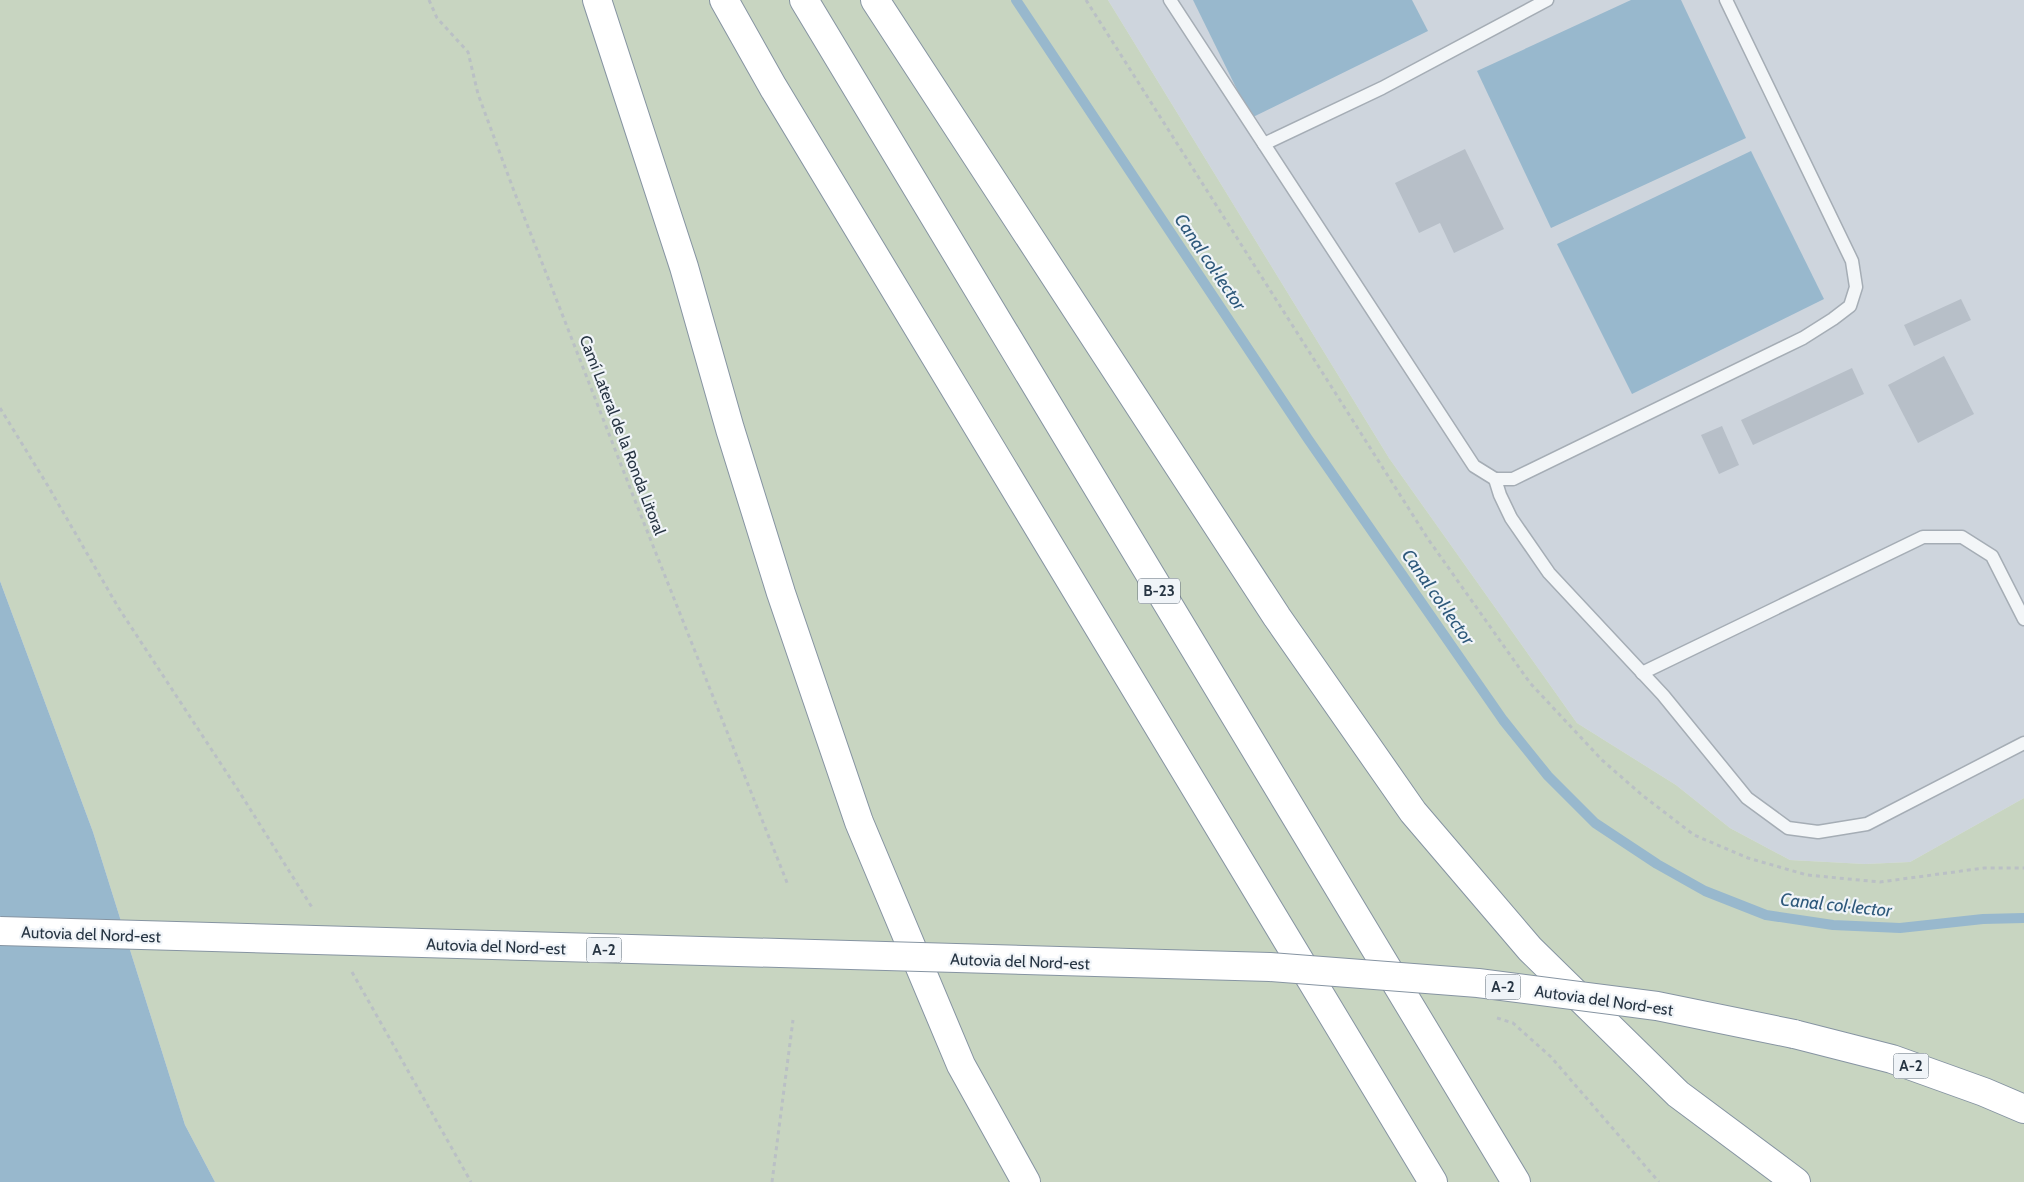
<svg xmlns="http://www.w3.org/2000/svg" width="2024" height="1182" font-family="Cabin,sans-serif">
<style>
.built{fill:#ced5dd}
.green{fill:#c8d5c1}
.water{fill:#98b8cd}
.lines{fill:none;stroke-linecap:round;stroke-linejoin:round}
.stream{stroke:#98b8cd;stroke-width:10}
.building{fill:#b7bfc8}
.service-casing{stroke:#a5adb5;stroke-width:15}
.motorway-casing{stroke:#8694a2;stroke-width:30}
.path{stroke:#bac0c5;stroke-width:3;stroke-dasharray:4 4;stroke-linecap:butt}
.service{stroke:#f3f6f8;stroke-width:12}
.motorway{stroke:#fff;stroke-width:28}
.motorway-bridge-casing{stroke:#8694a2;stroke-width:30;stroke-linecap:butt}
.motorway-bridge{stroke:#fff;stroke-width:28}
.labels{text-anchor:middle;stroke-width:4.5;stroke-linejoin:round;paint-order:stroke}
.shield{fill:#f0f4f8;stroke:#636e79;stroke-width:1}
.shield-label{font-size:15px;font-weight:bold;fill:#273543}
.street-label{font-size:16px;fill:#273543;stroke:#f0f4f8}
.water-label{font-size:18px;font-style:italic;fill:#2e597b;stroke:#f0f4f8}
</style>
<rect width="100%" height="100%" fill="#e0e5ea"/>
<polygon class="built" points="1108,0 2024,0 2024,798 1910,862 1865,864 1790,860 1730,828 1676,785 1577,723 1389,458"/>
<polygon class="green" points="0,0 1108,0 1389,458 1577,723 1676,785 1730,828 1790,860 1865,864 1910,862 2024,798 2024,1182 215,1182 185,1125 93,832 0,581"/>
<g class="water">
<polygon points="1193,0 1412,0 1428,31 1251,118"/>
<polygon points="1631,0 1681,0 1746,138 1551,228 1477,71"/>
<polygon points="1751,151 1824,299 1632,394 1557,244"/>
<polygon points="0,581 93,832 185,1125 215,1182 0,1182"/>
</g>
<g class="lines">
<polyline class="stream" points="1016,0 1308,439 1503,720 1548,776 1595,823 1657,864 1705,891 1766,915 1833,925 1900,928 1983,919 2024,918"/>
</g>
<g class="building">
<polygon points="1465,149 1504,229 1454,253 1440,223 1419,233 1395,183"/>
<polygon points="1961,299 1971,320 1914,346 1904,325"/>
<polygon points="1944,356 1974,414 1918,443 1888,385"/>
<polygon points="1852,368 1864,394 1753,445 1741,420"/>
<polygon points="1722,426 1739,465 1719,474 1701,435"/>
</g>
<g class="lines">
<defs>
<g id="service">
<polyline points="1170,0 1474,466 1495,479"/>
<polyline points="1726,0 1852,261 1856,287 1850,306 1833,319 1803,338 1513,479 1495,479 1500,495 1511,518 1549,573 1663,695 1747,798 1788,828 1818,832 1867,824 2024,743"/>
<polyline points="1264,144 1382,88 1547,0"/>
<polyline points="1642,673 1923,537 1962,537 1992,556 2024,619"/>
</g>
<g id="motorway">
<polyline points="597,0 684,267 730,429 781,593 859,822 961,1065 1026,1182"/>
<polyline points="724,0 773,87 1433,1182"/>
<polyline points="804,0 1516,1182"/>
<polyline points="875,0 1277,617 1413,812 1530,949 1678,1094 1796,1182"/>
<polyline points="1794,1034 1892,1059 1984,1092 2024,1109"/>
</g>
</defs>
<use href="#service" class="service-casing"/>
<use href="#motorway" class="motorway-casing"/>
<g class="path">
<polyline points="429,0 437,18 468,52 478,94 514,191 634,498 788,885"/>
<polyline points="1086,0 1428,539 1530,683 1602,760 1642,795 1694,835 1748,858 1807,875 1880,882 1984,868 2024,868"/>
<polyline points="0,408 48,486 118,607 240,793 313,909"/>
<polyline points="352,972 471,1182"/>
<polyline points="1497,1018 1513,1023 1551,1057 1659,1182"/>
<polyline points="772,1182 793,1020"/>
</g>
<use href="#service" class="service"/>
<use href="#motorway" class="motorway"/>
<defs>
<polyline id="motorway-bridge" points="0,931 1270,967 1478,983 1657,1006 1794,1034"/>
</defs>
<use href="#motorway-bridge" class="motorway-bridge-casing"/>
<use href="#motorway-bridge" class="motorway-bridge"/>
</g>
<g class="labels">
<g class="shield">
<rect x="1138" y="578.5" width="42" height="25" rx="4"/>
<rect x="586.5" y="937.5" width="35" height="25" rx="4"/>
<rect x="1485.5" y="974.5" width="35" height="25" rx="4"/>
<rect x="1893.5" y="1053.5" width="35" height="25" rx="4"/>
</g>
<g class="shield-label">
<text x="1159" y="596">B-23</text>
<text x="604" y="955">A-2</text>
<text x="1503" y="992">A-2</text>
<text x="1911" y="1071">A-2</text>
</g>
<g class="street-label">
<text transform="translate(623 435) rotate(69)" y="6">Camí Lateral de la Ronda Litoral</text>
<text transform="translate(91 934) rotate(2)" y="6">Autovia del Nord-est</text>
<text transform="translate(496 946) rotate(2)" y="6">Autovia del Nord-est</text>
<text transform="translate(1020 961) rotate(2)" y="6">Autovia del Nord-est</text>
<text transform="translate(1604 1000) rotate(8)" y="6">Autovia del Nord-est</text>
</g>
<g class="water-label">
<text transform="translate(1210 262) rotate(56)" y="6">Canal col·lector</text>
<text transform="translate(1438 597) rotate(55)" y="6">Canal col·lector</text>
<text transform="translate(1836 905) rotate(6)" y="6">Canal col·lector</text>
</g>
</g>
</svg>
